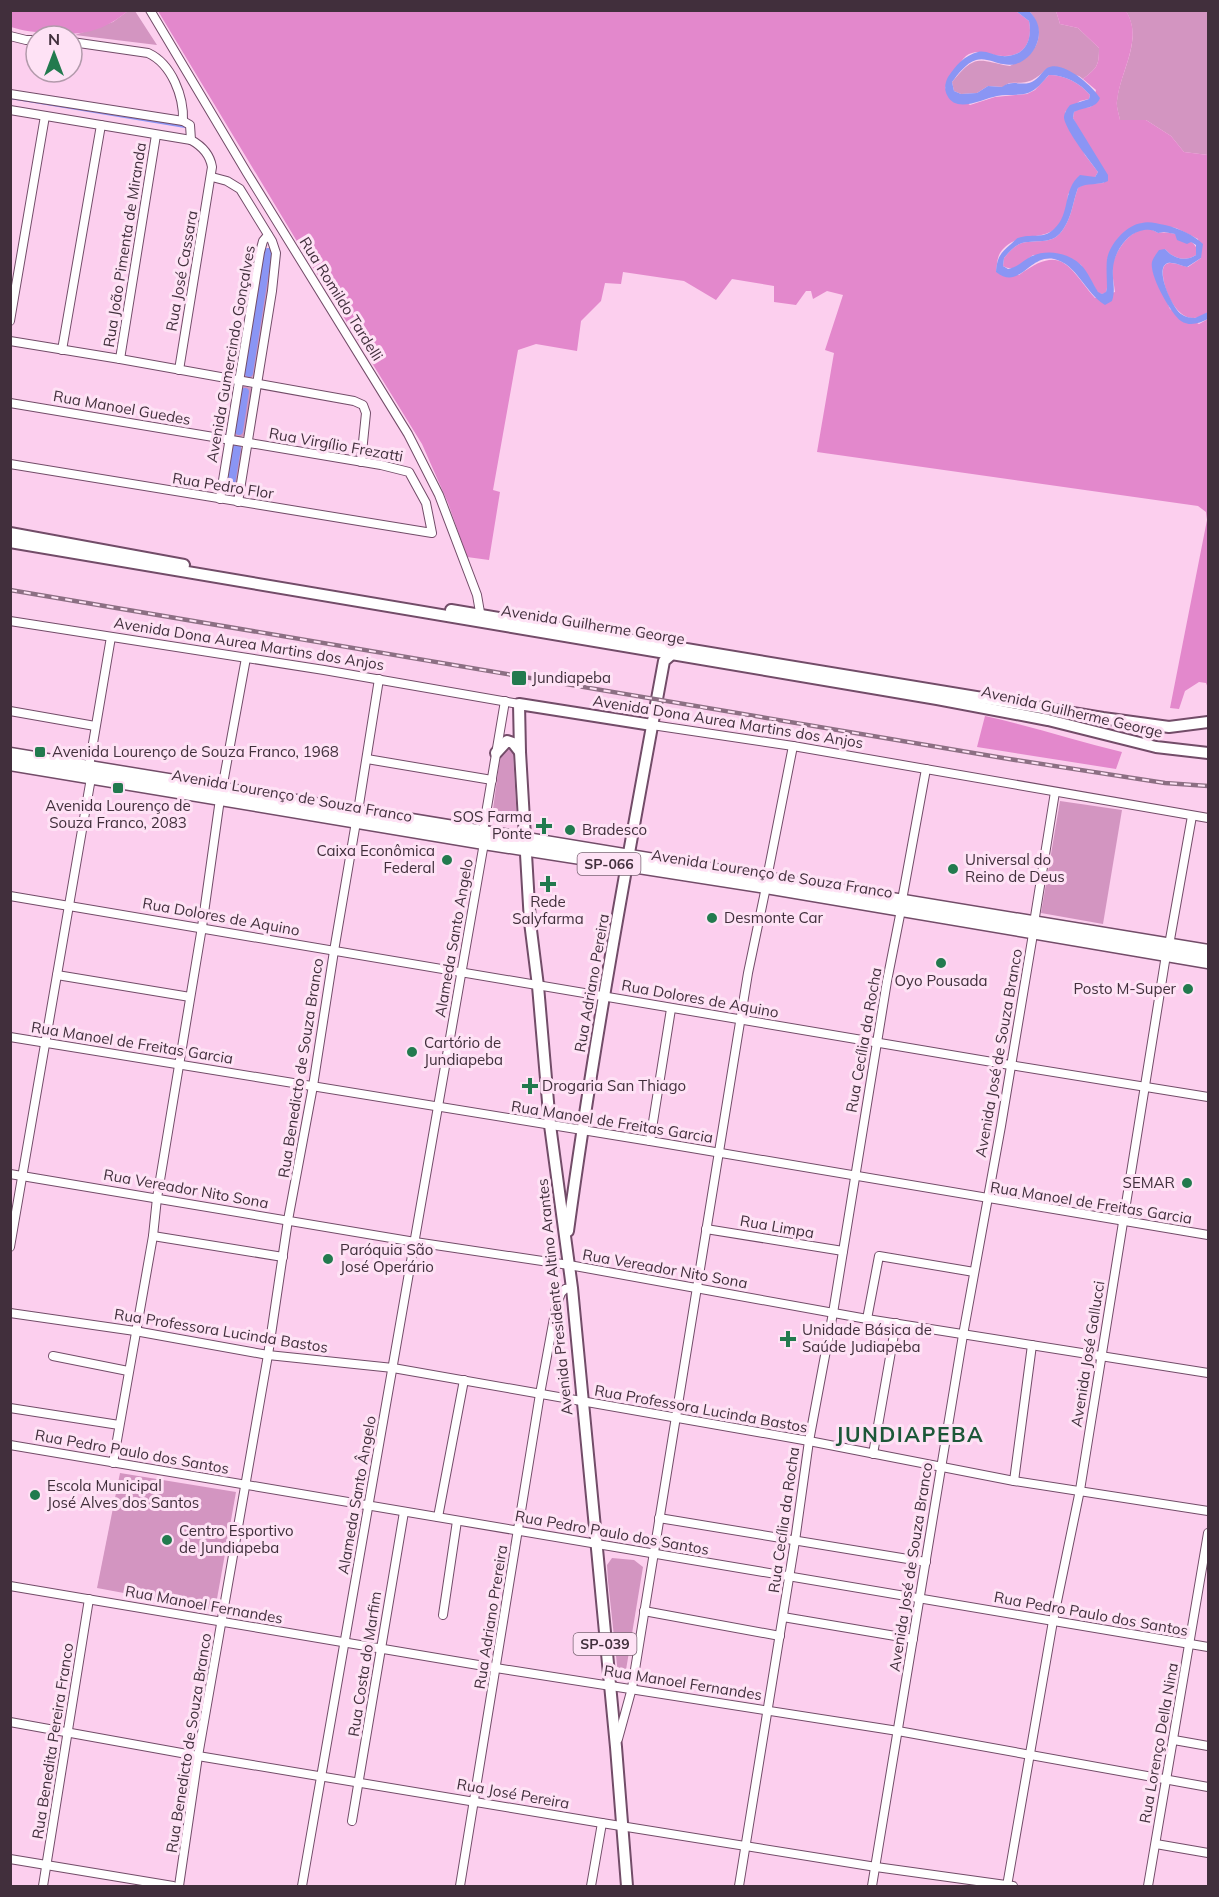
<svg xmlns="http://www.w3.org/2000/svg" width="1219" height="1897" font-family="Mulish,sans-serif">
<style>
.green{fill:#d395c1}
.forest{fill:#e388cc}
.water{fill:#8a95f4}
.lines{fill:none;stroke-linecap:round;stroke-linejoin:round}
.stream{stroke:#8a95f4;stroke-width:2}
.canal{stroke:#8a95f4;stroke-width:8}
.minor-casing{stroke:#724c68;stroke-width:10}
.major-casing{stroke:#724c68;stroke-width:14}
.highway-casing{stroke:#724c68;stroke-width:15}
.minor{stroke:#fff;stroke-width:8}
.major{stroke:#fff;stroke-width:10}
.highway{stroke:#fff;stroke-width:12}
.rail-casing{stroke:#8c6f83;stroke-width:4.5}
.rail{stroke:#fee2f5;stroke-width:2;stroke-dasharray:7;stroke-linecap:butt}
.poi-dot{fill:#227a4e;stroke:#fee2f5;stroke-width:2}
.labels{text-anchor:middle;stroke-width:6;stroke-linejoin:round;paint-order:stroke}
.shield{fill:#fee2f5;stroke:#7a6574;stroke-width:1.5}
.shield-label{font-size:14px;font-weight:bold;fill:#412f3c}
.street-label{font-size:15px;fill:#412f3c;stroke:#fee2f5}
.poi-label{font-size:15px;fill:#412f3c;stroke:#fee2f5;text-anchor:start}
.district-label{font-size:21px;font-weight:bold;letter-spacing:1.5px;fill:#1c5738;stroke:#fee2f5}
</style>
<rect width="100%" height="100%" fill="#fccfee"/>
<g class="green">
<polygon points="128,11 135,11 157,45 75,35 113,22"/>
<path d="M1029 11H1056L1060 24 1078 28 1099 48C1099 66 1097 68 1083 79L1079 76 1048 68C1032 82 1030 83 1009 83L1003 87 988 86 977 93 961 94 954 91 952 82C976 53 977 60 1010 66 1017 61 1024 58 1030 53 1044 41 1039 21 1029 11Z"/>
<path d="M1126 11H1208V155L1184 152 1171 136 1146 120H1120C1119 114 1116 107 1117 101 1120 71 1144 40 1126 11Z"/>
<polygon points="267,249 272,250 274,253 255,375 250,379 243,376 264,251"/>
<polygon points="244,386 251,388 252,392 244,436 237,438 233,434 241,388"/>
<polygon points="234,444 241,446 242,450 234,496 232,497 223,493 232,445"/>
<polygon points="505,747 509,747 513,753 517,821 492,817 500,757"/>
<polygon points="1060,801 1122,810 1103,924 1041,913"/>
<polygon points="120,1473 236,1492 215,1610 97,1588"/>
<polygon points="612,1558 634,1560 643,1567 625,1676 618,1674 608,1581 607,1565"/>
</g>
<g class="forest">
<path d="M11 10H128V11C102 32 82 36 48 33 35 32 23 31 11 27Z"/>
<path d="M158 11H1016L1029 21C1033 40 1025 57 1003 56 990 56 978 47 966 56 959 62 950 80 945 88L970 105 995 97 1027 94 1035 90 1049 75C1065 75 1080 83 1090 95L1089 99 1080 101 1065 112 1085 155 1098 172 1095 177 1068 194C1064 257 1022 221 1000 253 997 258 997 266 996 272L1019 275C1062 243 1068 266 1095 298L1115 292C1114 282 1111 272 1113 263 1118 246 1138 219 1158 233 1170 231 1192 237 1197 249L1196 255C1185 262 1174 259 1165 249L1152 267 1170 309 1199 324 1208 319V688L1206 683 1199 682 1185 691 1179 709 1170 708 1207 520 1206 512 1198 506 817 452 834 353 825 350 843 295 827 291 813 299 811 291H806L796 305 774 302V286L732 279 716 300 684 281 623 272 621 284 605 283 601 301 581 321 577 351 536 344 518 350 493 490 500 492 489 560 467 557 448 503 422 444 298 243Z"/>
<path d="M1056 11H1126C1144 39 1120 71 1117 101 1116 107 1119 114 1120 120H1146L1171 136 1184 152 1208 155V312C1176 338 1156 272 1165 265 1170 260 1181 266 1188 267L1201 258 1198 239 1176 228 1142 223 1107 259V288L1106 293 1102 294 1098 293 1081 265 1072 259 1033 255C1024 262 1015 273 1003 266L1004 258C1009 252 1015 245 1022 243 1039 239 1053 246 1064 228 1072 216 1073 201 1078 188L1084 184 1104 183 1073 118 1074 112 1080 108 1091 107 1096 90 1083 79C1097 68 1099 66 1099 48L1078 28 1060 24Z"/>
<path d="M985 716C1031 726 1076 741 1122 752L1116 769 977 747Z"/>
</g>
<path class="water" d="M1016 11H1029C1037 19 1041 28 1038 40 1034 55 1020 68 1003 64 995 63 985 57 976 60 966 63 958 74 952 82L954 91 961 94 977 93 988 86 1002 87C1011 80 1019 85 1029 83 1037 81 1041 73 1047 68 1062 59 1092 85 1100 98 1096 109 1083 107 1074 112L1073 118 1108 175V181C1099 186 1087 182 1078 188 1073 201 1072 216 1064 228 1053 246 1039 239 1022 243 1015 245 1009 252 1004 258L1003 266 1008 269C1019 267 1023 260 1032 256 1048 249 1069 253 1081 265 1088 272 1093 284 1098 292L1102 294 1106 292 1107 288C1107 279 1106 268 1107 259 1110 244 1126 225 1142 223 1149 221 1158 224 1165 225 1178 228 1194 235 1203 244L1201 258 1187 267C1182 266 1173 262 1168 263 1153 267 1173 309 1181 314 1185 317 1191 318 1195 318L1208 312V319C1200 323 1190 327 1181 321 1171 314 1149 275 1152 262 1153 258 1157 253 1159 250L1165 249C1174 259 1185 262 1196 255V245L1191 242 1187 244 1177 240 1175 234 1164 232 1158 233C1152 229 1147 229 1140 231 1125 235 1114 254 1113 268 1112 281 1116 289 1112 301L1105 305C1085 293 1077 264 1054 259 1029 254 1020 291 996 272 997 258 1000 253 1011 244 1012 243 1017 238 1018 238 1031 233 1043 240 1054 229 1071 214 1062 190 1080 175L1095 177 1098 172C1090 161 1066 131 1064 118 1064 113 1067 109 1070 105L1089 99 1090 95C1080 83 1065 75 1049 75 1043 81 1037 90 1028 93 1019 96 1007 94 997 96 982 99 956 114 947 95 944 89 945 83 948 77 955 66 965 55 978 52 985 50 993 55 1001 56 1024 58 1033 41 1029 21Z"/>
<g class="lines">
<polyline class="stream" points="10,98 185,127"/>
<g class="canal">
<polyline points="249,373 268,252"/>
<polyline points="239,431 245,392"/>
<polyline points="230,490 237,448"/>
</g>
<defs>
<g id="minor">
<polyline points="150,10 247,173 408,434 439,495 477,595 481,618"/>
<polyline points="10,36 26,40 36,40"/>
<path d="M72 42 148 53C172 64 184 97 183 121"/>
<path d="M10 94 183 121 190 125 191 140C202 146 210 155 212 167L179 370"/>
<polyline points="10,110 191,140"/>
<polyline points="212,177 227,181 240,189 272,241 276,253 272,291 238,502"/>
<polyline points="10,321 45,116"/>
<polyline points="10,341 120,359 354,401 363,405 366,413 361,462"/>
<polyline points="62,350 101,125"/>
<polyline points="120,359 156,135"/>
<polyline points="10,403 381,465 409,472 426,503 432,533 10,464"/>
<polyline points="220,499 260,252 263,241 268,235"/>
<polyline points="10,621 324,670 519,704"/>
<polyline points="10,711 95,726"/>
<polyline points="652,725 793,746 1208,818"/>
<polyline points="367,759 492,780"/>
<polyline points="89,767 111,637"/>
<polyline points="222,789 246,658"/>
<polyline points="358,811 379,679"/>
<polyline points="483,831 505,701"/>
<polyline points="767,878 793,746"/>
<polyline points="10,896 1010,1065 1208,1097"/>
<polyline points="902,900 926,769"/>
<polyline points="1034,923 1055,792"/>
<polyline points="1169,945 1192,816"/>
<polyline points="57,975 190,997"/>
<polyline points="10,1037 650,1141 1208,1235"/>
<polyline points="650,1141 671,1009"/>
<polyline points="10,1174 415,1242 569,1265 867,1319 1208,1373"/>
<polyline points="706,1229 843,1251"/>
<polyline points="153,1236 283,1257"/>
<polyline points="10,1247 91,778"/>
<polyline points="10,1313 135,1331 268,1355 393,1368 809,1441 1014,1481 1208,1511"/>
<polyline points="867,1319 879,1256 974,1272"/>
<polyline points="53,1356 128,1371"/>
<polyline points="10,1408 119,1425"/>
<polyline points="10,1445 1208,1647"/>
<polyline points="873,1454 896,1323"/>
<polyline points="113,1463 153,1236 157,1198 202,927 220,799"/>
<polyline points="1014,1481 1032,1345"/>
<polyline points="438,1517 464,1380"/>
<polyline points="659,1518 926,1562"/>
<polyline points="10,1586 496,1668 898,1731 1208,1787"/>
<polyline points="644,1611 780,1636"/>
<polyline points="443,1615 457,1521"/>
<polyline points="783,1617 913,1639"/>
<polyline points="10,1722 198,1756 602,1823 876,1867 1013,1886"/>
<polyline points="618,1739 632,1688 748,973 766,887"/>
<polyline points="1174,1740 1208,1746"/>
<polyline points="352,1821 404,1512"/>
<polyline points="1156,1844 1208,1853"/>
<polyline points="10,1859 173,1886"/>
<polyline points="43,1886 89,1599"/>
<polyline points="179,1886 198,1756 268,1355 288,1220 313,1086 334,951 356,822"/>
<polyline points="302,1886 484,843"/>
<polyline points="460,1886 540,1394 556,1307 561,1293 565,1289 572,1288"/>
<polyline points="591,1886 602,1823"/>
<polyline points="739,1886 795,1541 809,1441 833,1313 887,981 901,910"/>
<polyline points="872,1886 963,1335 1001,1126 1033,934"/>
<polyline points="1007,1886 1053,1621 1080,1490 1166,955"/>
<polyline points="1148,1886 1208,1533"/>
</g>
<g id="major">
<polyline points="10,533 184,565"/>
<polyline points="10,542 937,699 1048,720 1156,747 1208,753"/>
<polyline points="451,610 1103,718 1169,727 1208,722"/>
<polyline points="496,753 507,741 513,743 520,752"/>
<path d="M568 1231C594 1040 629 851 664 661L672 654"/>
<polyline points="627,1886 616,1747 572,1288 550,1125 538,986 530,922 520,752 519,704 652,725"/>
</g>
<g id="highway">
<polyline points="10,754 1208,951"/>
<polyline points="10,764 484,843 766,887 1208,962"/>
</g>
</defs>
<use href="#minor" class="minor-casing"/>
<use href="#major" class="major-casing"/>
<use href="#highway" class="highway-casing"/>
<use href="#minor" class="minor"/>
<use href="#major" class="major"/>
<use href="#highway" class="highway"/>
<defs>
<polyline id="rail" points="10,590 1009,759 1165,783 1208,786"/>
</defs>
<use href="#rail" class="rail-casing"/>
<use href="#rail" class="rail"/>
</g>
<g class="poi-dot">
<rect x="511" y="670" width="16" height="16" rx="3"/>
<rect x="34" y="746" width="12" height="12" rx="3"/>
<rect x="112" y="782" width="12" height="12" rx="3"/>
<path d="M541 817h6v6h6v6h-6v6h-6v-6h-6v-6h6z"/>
<circle cx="570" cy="830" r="6"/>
<circle cx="447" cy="860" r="6"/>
<circle cx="953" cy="869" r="6"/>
<path d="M545 875h6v6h6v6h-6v6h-6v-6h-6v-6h6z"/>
<circle cx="712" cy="918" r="6"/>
<circle cx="941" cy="963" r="6"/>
<circle cx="1188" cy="989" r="6"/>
<circle cx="412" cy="1052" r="6"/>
<path d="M527 1077h6v6h6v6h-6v6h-6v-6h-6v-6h6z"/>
<circle cx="1187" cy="1183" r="6"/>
<circle cx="328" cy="1259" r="6"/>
<path d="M785 1330h6v6h6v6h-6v6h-6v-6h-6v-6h6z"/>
<circle cx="35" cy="1495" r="6"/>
<circle cx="167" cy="1540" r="6"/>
</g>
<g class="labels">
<g class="shield">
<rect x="577.5" y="853" width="63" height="22" rx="4.5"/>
<rect x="573.5" y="1633" width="63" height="22" rx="4.5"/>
</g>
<g class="shield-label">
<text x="609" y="869">SP-066</text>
<text x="605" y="1649">SP-039</text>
</g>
<g class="street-label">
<text transform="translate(125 245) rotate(-81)" y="5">Rua João Pimenta de Miranda</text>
<text transform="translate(182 271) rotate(-80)" y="5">Rua José Cassara</text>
<text transform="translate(341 299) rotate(58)" y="5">Rua Romildo Tardelli</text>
<text transform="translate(231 354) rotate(-80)" y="5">Avenida Gumercindo Gonçalves</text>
<text transform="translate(122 408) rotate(10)" y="5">Rua Manoel Guedes</text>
<text transform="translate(336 445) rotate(10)" y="5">Rua Virgílio Frezatti</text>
<text transform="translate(223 486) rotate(9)" y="5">Rua Pedro Flor</text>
<text transform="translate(593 625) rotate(9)" y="5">Avenida Guilherme George</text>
<text transform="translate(249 644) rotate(9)" y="5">Avenida Dona Aurea Martins dos Anjos</text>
<text transform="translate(1072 712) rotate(13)" y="5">Avenida Guilherme George</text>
<text transform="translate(728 722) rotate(9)" y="5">Avenida Dona Aurea Martins dos Anjos</text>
<text transform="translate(292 796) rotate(10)" y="5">Avenida Lourenço de Souza Franco</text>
<text transform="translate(772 874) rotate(9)" y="5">Avenida Lourenço de Souza Franco</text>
<text transform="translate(221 917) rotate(10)" y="5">Rua Dolores de Aquino</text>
<text transform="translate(454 938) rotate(-80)" y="5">Alameda Santo Angelo</text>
<text transform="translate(592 983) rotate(-80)" y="5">Rua Adriano Pereira</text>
<text transform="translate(700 999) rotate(10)" y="5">Rua Dolores de Aquino</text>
<text transform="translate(864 1040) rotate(-80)" y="5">Rua Cecília da Rocha</text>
<text transform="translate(132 1043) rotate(9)" y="5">Rua Manoel de Freitas Garcia</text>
<text transform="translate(999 1053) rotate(-80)" y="5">Avenida José de Souza Branco</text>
<text transform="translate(301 1068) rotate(-81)" y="5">Rua Benedicto de Souza Branco</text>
<text transform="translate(612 1122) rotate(9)" y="5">Rua Manoel de Freitas Garcia</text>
<text transform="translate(186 1189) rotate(10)" y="5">Rua Vereador Nito Sona</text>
<text transform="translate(1091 1203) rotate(9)" y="5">Rua Manoel de Freitas Garcia</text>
<text transform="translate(777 1227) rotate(10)" y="5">Rua Limpa</text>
<text transform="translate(665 1269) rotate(10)" y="5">Rua Vereador Nito Sona</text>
<text transform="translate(555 1297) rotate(-96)" y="5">Avenida Presidente Altino Arantes</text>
<text transform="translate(221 1331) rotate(9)" y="5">Rua Professora Lucinda Bastos</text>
<text transform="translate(1088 1354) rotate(-81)" y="5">Avenida José Gallucci</text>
<text transform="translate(701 1409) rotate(10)" y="5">Rua Professora Lucinda Bastos</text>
<text transform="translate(132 1452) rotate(10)" y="5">Rua Pedro Paulo dos Santos</text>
<text transform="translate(357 1495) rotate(-80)" y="5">Alameda Santo Ângelo</text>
<text transform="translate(784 1520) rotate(-82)" y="5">Rua Cecília da Rocha</text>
<text transform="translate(612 1533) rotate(10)" y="5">Rua Pedro Paulo dos Santos</text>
<text transform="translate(911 1567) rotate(-81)" y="5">Avenida José de Souza Branco</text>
<text transform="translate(204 1605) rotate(10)" y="5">Rua Manoel Fernandes</text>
<text transform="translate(1091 1614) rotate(10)" y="5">Rua Pedro Paulo dos Santos</text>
<text transform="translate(491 1617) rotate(-81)" y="5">Rua Adriano Prereira</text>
<text transform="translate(365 1664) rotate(-81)" y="5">Rua Costa do Marfim</text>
<text transform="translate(683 1683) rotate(9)" y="5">Rua Manoel Fernandes</text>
<text transform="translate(53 1741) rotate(-81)" y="5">Rua Benedita Pereira Franco</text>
<text transform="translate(189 1743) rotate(-81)" y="5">Rua Benedicto de Souza Branco</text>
<text transform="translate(1159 1743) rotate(-80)" y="5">Rua Lorenço Della Nina</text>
<text transform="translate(513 1794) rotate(10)" y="5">Rua José Pereira</text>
</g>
<g class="poi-label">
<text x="532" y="683">Jundiapeba</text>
<text x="52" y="757">Avenida Lourenço de Souza Franco, 1968</text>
<text x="118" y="811" text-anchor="middle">Avenida Lourenço de<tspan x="118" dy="17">Souza Franco, 2083</tspan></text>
<text x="532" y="822" text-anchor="end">SOS Farma<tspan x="532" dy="17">Ponte</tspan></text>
<text x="582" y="835">Bradesco</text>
<text x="435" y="856" text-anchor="end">Caixa Econômica<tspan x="435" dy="17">Federal</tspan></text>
<text x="965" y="865">Universal do<tspan x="965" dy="17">Reino de Deus</tspan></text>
<text x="548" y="907" text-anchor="middle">Rede<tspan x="548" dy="17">Salyfarma</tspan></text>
<text x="724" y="923">Desmonte Car</text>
<text x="941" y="986" text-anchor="middle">Oyo Pousada</text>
<text x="1176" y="994" text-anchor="end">Posto M-Super</text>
<text x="424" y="1048">Cartório de<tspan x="424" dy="17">Jundiapeba</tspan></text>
<text x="542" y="1091">Drogaria San Thiago</text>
<text x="1175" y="1188" text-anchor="end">SEMAR</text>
<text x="340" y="1255">Paróquia São<tspan x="340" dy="17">José Operário</tspan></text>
<text x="802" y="1335">Unidade Básica de<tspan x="802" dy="17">Saúde Judiapeba</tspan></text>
<text x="47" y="1491">Escola Municipal<tspan x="47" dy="17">José Alves dos Santos</tspan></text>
<text x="179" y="1536">Centro Esportivo<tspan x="179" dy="17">de Jundiapeba</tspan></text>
</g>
<g class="district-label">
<text x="910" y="1442">JUNDIAPEBA</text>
</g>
</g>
<rect width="1219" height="1897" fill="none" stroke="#412f3c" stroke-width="24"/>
<g transform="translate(54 54)"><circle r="28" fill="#fee2f5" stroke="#b29aab" stroke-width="1.5"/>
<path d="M0-4.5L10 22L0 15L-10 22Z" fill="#227a4e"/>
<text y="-9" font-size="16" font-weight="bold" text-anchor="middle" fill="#412f3c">N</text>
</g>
</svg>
